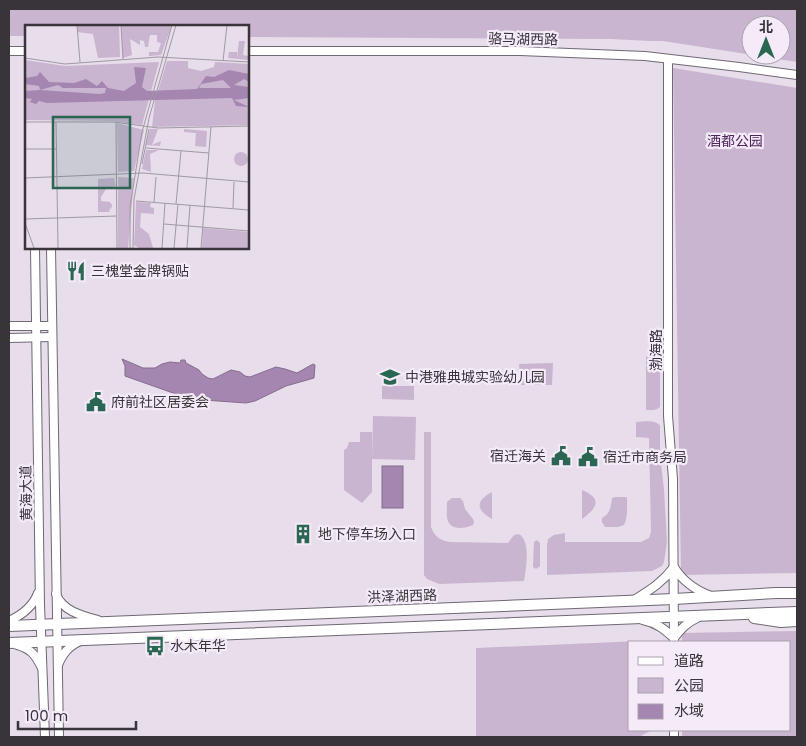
<svg xmlns="http://www.w3.org/2000/svg" width="806" height="746" font-family="Poppins,'Noto Sans SC',sans-serif">
<style>
.green{fill:#c9b5d0;fill-rule:evenodd}
.water{fill:#a586b1;stroke:#846d8d}
.lines{fill:none;stroke-linecap:round;stroke-linejoin:round}
.tertiary-casing{stroke:#706874;stroke-width:10}
.primary-casing{stroke:#706874;stroke-width:12}
.tertiary{stroke:#fff;stroke-width:8}
.primary{stroke:#fff;stroke-width:10}
.labels{text-anchor:middle;stroke-width:4.5;stroke-linejoin:round;paint-order:stroke}
.street-label{font-size:14px;fill:#38343a;stroke:#f4eaf8}
.park-label{font-size:14px;fill:#4e255c;stroke:#f4eaf8}
.poi-label{font-size:14px;fill:#38343a;stroke:#f4eaf8;text-anchor:start}
.inset-road{fill:none;stroke:#a199a4;stroke-width:1}
.view{fill:#2a6651;fill-opacity:0.15;stroke:#2a6651;stroke-width:2.5}
.inset-edge{fill:none;stroke:#38343a;stroke-width:2.5}
</style>
<rect width="100%" height="100%" fill="#e7ddeb"/>
<g class="green">
<path d="M9 9H797V62L663 41H651L611 39 248 37V26H26V36H9ZM751 25H781V55H751Z"/>
<polygon points="673,68 797,88 797,573 681,575"/>
<path d="M646 357H658L660 359V407C656 411 651 410 646 410Z"/>
<polygon points="553,363 552,385 521,385 519,364"/>
<polygon points="382,386 414,386 414,400 382,399"/>
<polygon points="373,416 416,417 415,460 372,459"/>
<path d="M636 422C644 422 655 419 660 426V454L664 490 667 542 664 562 662 566 652 571 547 575V546L548 539 554 535 565 533V542H641L649 538 651 532 649 438 636 437Z"/>
<polygon points="360,432 372,432 372,492 362,503 344,490 344,450 347,448 349,442 360,442"/>
<path d="M424 432H431V527C435 537 439 540 450 542L508 543 514 535 519 534C531 541 526 569 524 581L439 584 427 579 424 575Z"/>
<path d="M582 490C603 499 597 508 582 519Z"/>
<path d="M492 492V519C476 510 475 501 492 492Z"/>
<path d="M616 497H626L627 498C627 508 628 517 624 525L618 527H605L602 522V518C610 514 611 507 612 498Z"/>
<path d="M452 498H460L463 501 465 509 473 519 474 522 473 525C468 527 465 528 460 528 444 527 447 515 447 502Z"/>
<polygon points="537,540 540,543 540,566 539,567 536,569 533,567 533,565 534,542"/>
<polygon points="797,631 797,737 682,737 682,730 790,730 790,642 682,642 682,633"/>
<polygon points="640,641 644,642 630,642 630,730 652,730 639,737 476,737 476,648"/>
</g>
<g class="water">
<polygon points="122,359 143,368 155,368 162,364 170,362 180,363 181,360 185,360 186,363 199,370 202,374 208,378 213,379 231,370 240,372 245,376 250,377 276,367 285,369 297,373 313,364 315,365 314,378 286,386 255,401 246,403 190,399 125,376 125,366"/>
<rect x="382" y="466" width="21" height="42"/>
</g>
<g class="lines">
<defs>
<g id="tertiary">
<polyline points="9,51 26,51"/>
<polyline points="248,51 520,51 645,56 739,67 797,75"/>
<polyline points="668,59 668,416 673,479 674,642"/>
<polyline points="35,248 40,605 45,737"/>
<polyline points="51,248 59,737"/>
<polyline points="9,326 52,326"/>
<polyline points="9,338 52,337"/>
<path d="M56 594C62 611 83 616 98 620"/>
<path d="M634 600C650 590 662 583 674 567 683 582 695 590 711 596"/>
<path d="M643 620C657 623 664 629 674 638 681 629 686 623 697 618"/>
<path d="M9 621C22 615 33 607 38 593"/>
<path d="M17 645C31 649 35 654 42 668"/>
<path d="M58 665C63 653 68 647 80 641"/>
<polyline points="674,737 674,730"/>
</g>
<g id="primary">
<polyline points="754,618 781,622 797,621"/>
<polyline points="9,626 674,599 776,593 797,593"/>
<polyline points="9,643 797,612"/>
</g>
</defs>
<use href="#tertiary" class="tertiary-casing"/>
<use href="#primary" class="primary-casing"/>
<use href="#tertiary" class="tertiary"/>
<use href="#primary" class="primary"/>
</g>
<defs>
<symbol id="restaurant-bare" viewBox="-9 -9 18 18"><path d="M-5-6h1v4h1v-4h1v4h1v-4h1v5L-1.5 .5V6h-2V.5L-5-1ZM5-6V6H3V1.5H1.5Q1.5-4 5-6Z" fill="#2a6651" stroke="#f4eaf8" stroke-width="2.5" paint-order="stroke"/></symbol>
<symbol id="school-bare" viewBox="-9 -9 18 18"><path d="M0-5L7-2L0 1L-7-2ZM-4 1L0 2.5L4 1V4Q0 6-4 4Z" fill="#2a6651" stroke="#f4eaf8" stroke-width="2.5" paint-order="stroke"/></symbol>
<symbol id="civic-bare" viewBox="-9 -9 18 18"><path d="M-.6-6.5H3V-4.5H.6V-3L4-1V1h2V6H-6V1h2V-1L-.6-3ZM-1.2 2.5V6h2.4V2.5Z" fill="#2a6651" stroke="#f4eaf8" stroke-width="2.5" paint-order="stroke"/></symbol>
<symbol id="building-bare" viewBox="-9 -9 18 18"><path d="M-4-6H4V6H1V3H-1V6H-4ZM-2.5-4.3h1.7v1.8h-1.7ZM.8-4.3h1.7v1.8H.8ZM-2.5-1h1.7V.8h-1.7ZM.8-1h1.7V.8H.8Z" fill="#2a6651" stroke="#f4eaf8" stroke-width="2.5" paint-order="stroke"/></symbol>
<symbol id="bus-bare" viewBox="-9 -9 18 18"><path d="M-5-6H5V4H4V6H2V4H-2V6H-4V4H-5ZM-3.5-4V0h7V-4ZM-3.5 1.2v1.5H-2V1.2ZM2 1.2v1.5H3.5V1.2Z" fill="#2a6651" stroke="#f4eaf8" stroke-width="2.5" paint-order="stroke"/></symbol>
</defs>
<g fill-rule="evenodd">
<use href="#restaurant-bare" x="62" y="257" width="28" height="28"/>
<use href="#school-bare" x="376" y="363" width="28" height="28"/>
<use href="#civic-bare" x="82" y="388" width="28" height="28"/>
<use href="#civic-bare" x="547" y="442" width="28" height="28"/>
<use href="#civic-bare" x="574" y="443" width="28" height="28"/>
<use href="#building-bare" x="289" y="520" width="28" height="28"/>
<use href="#bus-bare" x="141" y="632" width="28" height="28"/>
</g>
<g class="labels">
<g class="street-label">
<text transform="translate(523 39) rotate(1)" y="5">骆马湖西路</text>
<text transform="translate(656 350) rotate(-90)" y="5">渤海路</text>
<text transform="translate(26 493) rotate(-91)" y="5">黄海大道</text>
<text transform="translate(402 596) rotate(-2)" y="5">洪泽湖西路</text>
</g>
<g class="park-label">
<text x="735" y="146">酒都公园</text>
</g>
<g class="poi-label">
<text x="91" y="276">三槐堂金牌锅贴</text>
<text x="405" y="382">中港雅典城实验幼儿园</text>
<text x="111" y="407">府前社区居委会</text>
<text x="546" y="461" text-anchor="end">宿迁海关</text>
<text x="603" y="462">宿迁市商务局</text>
<text x="318" y="539">地下停车场入口</text>
<text x="170" y="651">水木年华</text>
</g>
</g>
<g transform="translate(25 25)">
<rect width="224" height="224" fill="#e7ddeb"/>
<path d="M52 0H94L95 32 73 33 68 9 52 7ZM96 0H147L136 30 124 31V27H133L136 18 132 17V10H125L123 22H120L119 16 115 15V20L105 14 107 30 98 33ZM214 16H220L218 30 224 31V35L203 33 204 27H212V33ZM0 35 40 41 134 37 117 100 86 96 0 95ZM142 36H163V43L176 46 189 42 190 37 224 39V100L127 102 130 76ZM92 98 119 105 109 146 93 147ZM125 104H133L127 120 136 116 135 121 121 120ZM159 104 182 106 181 122 170 121 171 108 159 107ZM121 125H134L125 129 126 147 117 144ZM209 134a7 7 0 1 1 14 0a7 7 0 1 1-14 0ZM93 152 109 153 103 223H93ZM89 153 91 161 81 164 76 172V176L85 177 87 180V185L86 181 84 187H73V154ZM111 177 126 178 125 182 129 183V189L116 188 115 202 124 209 128 223H114L109 220ZM178 203 224 207V223H177Z" fill="#c9b5d0"/>
<path d="M109 42 121 43 117 62 122 66 172 64 181 51 189 52 204 45 224 49V57L219 54 209 60 224 62V73L209 75 224 82 211 81 207 73 22 78 14 76 11 79 5 77 7 74 0 73V66L15 65 14 61 0 59V53L12 51 15 47 24 57 49 58 61 54 72 61 77 56 83 63 99 66 111 58ZM198 55 206 63H174L176 59ZM33 60 38 63H81L80 68 74 69 15 65Z" fill="#a586b1" fill-rule="evenodd"/>
<path class="inset-road" d="M52 0 55 37M96 0 98 34M0 33 40 39 133 32 224 37M198 36 202 0M0 97H89L133 103 224 101M31 97 33 223M91 98 92 223M121 123 184 128M0 124H31M117 139 124 104M0 153 118 148 224 157M111 176 224 185M129 177 131 152M151 179 156 126M208 183 209 157M0 194 92 191M0 198 9 223M139 199 224 206M105 223V182L117 107 147 0M108 223 109 174 124 93 151 0M137 223 140 178M149 223 153 179M162 223 165 180M176 223 186 102"/>
<path class="view" d="M28 92H105V163H28Z"/>
<rect width="224" height="224" class="inset-edge"/>
</g>
<rect width="806" height="746" fill="none" stroke="#38343a" stroke-width="20"/>
<rect x="628" y="641" width="162" height="90" fill="#f4eaf8" stroke="#a9a1ac"/>
<rect x="638" y="657" width="25" height="8" fill="#ffffff" stroke="#a9a1ac"/>
<text x="674" y="666" font-size="15" fill="#38343a">道路</text>
<rect x="638" y="678" width="25" height="15" fill="#c9b5d0" stroke="#a9a1ac"/>
<text x="674" y="691" font-size="15" fill="#38343a">公园</text>
<rect x="638" y="704" width="25" height="15" fill="#a586b1" stroke="#a9a1ac"/>
<text x="674" y="716" font-size="15" fill="#38343a">水域</text>
<g transform="translate(766 40)"><circle r="24" fill="#f4eaf8" stroke="#a9a1ac"/>
<path d="M0-4L9 19L0 12L-9 19Z" fill="#2a6651"/>
<text y="-8" font-size="14" font-weight="bold" text-anchor="middle" fill="#38343a">北</text>
</g>
<path d="M18 721v8h118v-8" fill="none" stroke="#38343a" stroke-width="2.5"/>
<text x="25" y="721" font-size="15" fill="#38343a" stroke="#f4eaf8" stroke-width="4" paint-order="stroke">100 m</text>
</svg>
